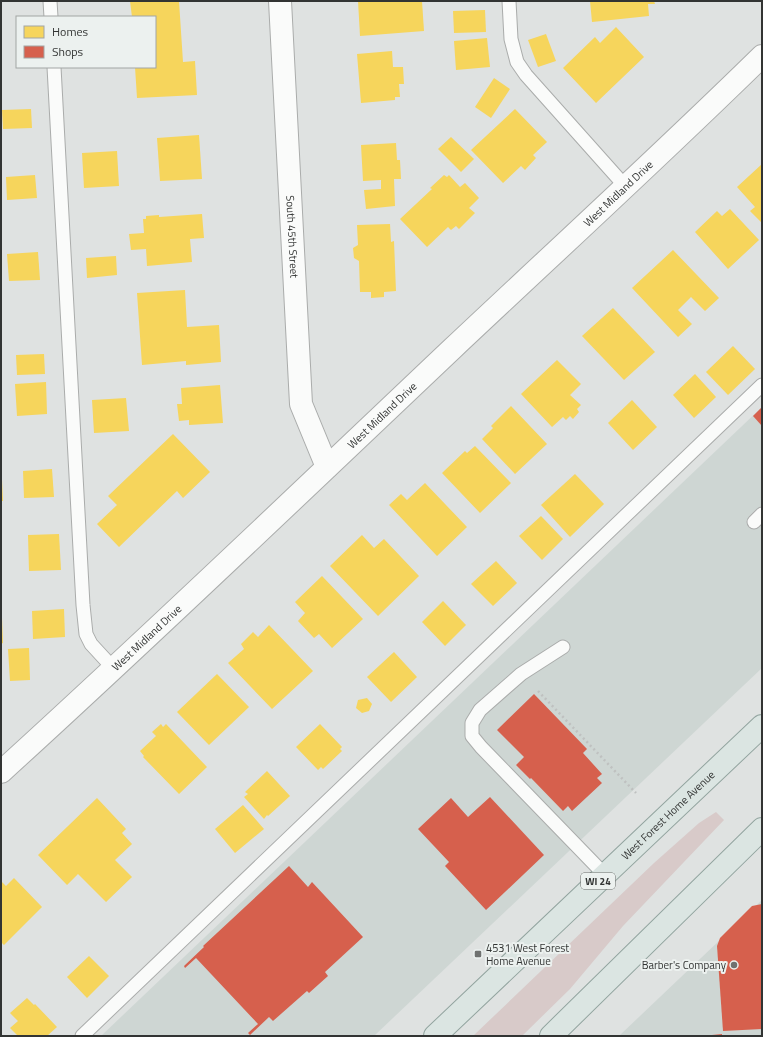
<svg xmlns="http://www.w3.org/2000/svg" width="763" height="1037" font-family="'Titillium Web',sans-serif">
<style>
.built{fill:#ced6d3}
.green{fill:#d8cac9}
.homes{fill:#f6d55c}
.shops{fill:#d6604d}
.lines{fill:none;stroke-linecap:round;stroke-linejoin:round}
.service-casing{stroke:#aaacab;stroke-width:15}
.minor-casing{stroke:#aaacab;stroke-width:24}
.primary-casing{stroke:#92a49f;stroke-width:24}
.path{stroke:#bfc1c0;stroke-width:2.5;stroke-dasharray:2 3;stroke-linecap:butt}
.service{stroke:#fafbfa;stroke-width:13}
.minor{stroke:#fafbfa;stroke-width:22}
.primary{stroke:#dbe5e2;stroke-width:22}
.poi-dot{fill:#6f7170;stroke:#ecf1ef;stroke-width:1.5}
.labels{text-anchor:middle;stroke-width:4;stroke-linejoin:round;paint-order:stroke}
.shield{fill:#ecf1ef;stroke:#6a6d6b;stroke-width:1}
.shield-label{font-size:10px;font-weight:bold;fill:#323433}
.street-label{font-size:11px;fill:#323433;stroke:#ecf1ef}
.poi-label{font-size:11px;fill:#323433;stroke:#ecf1ef;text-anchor:start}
</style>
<rect width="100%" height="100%" fill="#dfe2e1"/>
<g class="built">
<polygon points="762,407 762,668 374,1036 101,1036"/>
<polygon points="762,900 762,1036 619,1036"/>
</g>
<polygon class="green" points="716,812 724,820 623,926 570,989 522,1036 473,1036 654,863 699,823"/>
<g class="homes">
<polygon points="130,1 179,1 183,62 195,61 197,95 137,98 135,67 155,67 155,17 132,17"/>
<polygon points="358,1 422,1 424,31 360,36"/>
<polygon points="590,1 654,1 655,4 648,4 649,16 592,22"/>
<polygon points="485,10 486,32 454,33 453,11"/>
<polygon points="616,27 644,57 596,103 563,68 595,37 600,43"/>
<polygon points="546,34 556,61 538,67 528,40"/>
<polygon points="487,38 490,67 456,70 454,41"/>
<polygon points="392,51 393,67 403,67 404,84 399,84 400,97 395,97 395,100 361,103 357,54"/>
<polygon points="494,78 510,89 491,118 475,107"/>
<polygon points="31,109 32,128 3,129 2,110"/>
<polygon points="515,109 547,142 533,155 536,158 525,170 521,166 503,183 471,150"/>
<polygon points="199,135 202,179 160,181 157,138"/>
<polygon points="451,137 474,159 461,172 438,149"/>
<polygon points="396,143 397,160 400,160 401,179 394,179 395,206 366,209 364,190 381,189 381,180 363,181 361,145"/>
<polygon points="117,151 119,186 84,188 82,153"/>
<polygon points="762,164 762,223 750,211 755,207 737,187"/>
<polygon points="35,175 37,198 7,200 6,177"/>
<polygon points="444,175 447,177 449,175 460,187 465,183 479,198 469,208 475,213 459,229 456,226 451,230 448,227 427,247 400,219 432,189 430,188"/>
<polygon points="730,209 759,240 728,269 695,232 717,211 722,216"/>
<polygon points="202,214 204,238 190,239 192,262 147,266 146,249 131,250 129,234 144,233 143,219 146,219 146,216 159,215 159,217"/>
<polygon points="390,224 391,242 394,241 396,291 384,292 384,297 371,298 371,292 360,292 359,261 354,258 353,248 358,245 357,225"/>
<polygon points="673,250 719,298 705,311 691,297 678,310 692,324 678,337 632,288"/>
<polygon points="38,252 40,280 9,281 7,254"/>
<polygon points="116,256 117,275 87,278 86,258"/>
<polygon points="185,290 187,327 219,325 221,362 186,365 186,361 142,365 137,293"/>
<polygon points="613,308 655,352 624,380 582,336"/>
<polygon points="733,346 755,369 728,395 706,372"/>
<polygon points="44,354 45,374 17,375 16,355"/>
<polygon points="557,360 581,384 570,395 581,405 577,409 579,412 573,419 570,416 566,420 563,417 552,427 521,394"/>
<polygon points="695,374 716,397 694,418 673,395"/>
<polygon points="46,382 47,414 17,416 15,384"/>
<polygon points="220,385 223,423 189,425 189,420 179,421 177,404 182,404 181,388"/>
<polygon points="126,398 129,431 94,433 92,400"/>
<polygon points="632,400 657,427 633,450 608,423"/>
<polygon points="511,406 547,444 515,474 482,439 493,428 491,426"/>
<polygon points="173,434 210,472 183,498 177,491 119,547 97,524 117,505 108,496"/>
<polygon points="475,446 511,483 480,513 442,473 465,451 467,453"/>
<polygon points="52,469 54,497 24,498 23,471"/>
<polygon points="575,474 604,504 570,537 541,505"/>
<polygon points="1,480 2,480 3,501 1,501"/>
<polygon points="425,483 467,527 437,556 389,505 401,494 407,500"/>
<polygon points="541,516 563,539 542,560 519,536"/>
<polygon points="59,534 61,570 29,571 28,535"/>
<polygon points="362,535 374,548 384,539 419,576 378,616 330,566"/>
<polygon points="496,561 517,583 493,606 471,584"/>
<polygon points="322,576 363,619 332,648 319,634 314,638 298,621 305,613 295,602"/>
<polygon points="443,601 466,625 445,646 422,622"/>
<polygon points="64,609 65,637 33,639 32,611"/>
<polygon points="1,618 2,618 3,643 1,644"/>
<polygon points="269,625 313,671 272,709 228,663 244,649 241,644 253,632 258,637"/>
<polygon points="29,648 30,680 10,681 8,649"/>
<polygon points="394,652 417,677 391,702 367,677"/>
<polygon points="217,674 249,707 209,745 177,712"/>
<polygon points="367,698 372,704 369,711 362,713 356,708 358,700"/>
<polygon points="161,724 163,727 166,724 207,767 179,794 143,757 144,756 140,751 156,736 152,732"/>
<polygon points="320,724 342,747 340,749 342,751 323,769 321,767 318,770 296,747"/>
<polygon points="267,771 290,796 268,816 267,815 264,819 244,797 248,794 245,792"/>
<polygon points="97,798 126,829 122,833 132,844 115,860 132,877 106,902 78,874 67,885 38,855"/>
<polygon points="243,805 264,829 235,853 215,829"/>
<polygon points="14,878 42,907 4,945 1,942 1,881 6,886"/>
<polygon points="89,956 109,976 87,998 67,977"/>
<polygon points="27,998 34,1005 35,1004 57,1027 47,1036 18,1036 10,1028 18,1021 10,1013"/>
</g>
<g class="shops">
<polygon points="762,407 762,426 753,416"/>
<polygon points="534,694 587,749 583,753 602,774 597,778 602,783 572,811 568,806 563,811 531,778 530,779 516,765 524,757 497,730"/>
<polygon points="490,797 544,855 486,910 445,866 449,862 418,829 451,798 468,817"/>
<polygon points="289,866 308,887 312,882 363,937 325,972 328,976 309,993 307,991 273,1021 269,1017 250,1035 248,1033 258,1024 196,958 185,968 184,966 204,947 203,946"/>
<polygon points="762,904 762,1029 723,1031 717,946 720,938 752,906"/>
<polygon points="722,1034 722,1036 712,1036 712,1035"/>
</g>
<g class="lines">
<defs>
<g id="service">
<polyline points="50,1 51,17"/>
<polyline points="509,1 511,39 517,62 526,75 625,186"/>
<polyline points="54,67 83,605 86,634 91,644 114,669"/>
<polyline points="754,522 762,514"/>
<polyline points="563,647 521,674 480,710 472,723 472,736 481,747 605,875"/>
<polyline points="82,1036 762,385"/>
</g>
<g id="minor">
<path id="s1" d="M280 1 301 404 327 467"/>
<path id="s2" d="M1 772C154 633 303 490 453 348 556 251 661 155 762 56"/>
</g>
<g id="primary">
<path id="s3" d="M435 1036 762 726"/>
<polyline points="551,1036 762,829"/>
</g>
</defs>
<use href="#service" class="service-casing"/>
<use href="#minor" class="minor-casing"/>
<use href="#primary" class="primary-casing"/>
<polyline class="path" points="538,691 636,793"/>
<use href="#service" class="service"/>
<use href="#minor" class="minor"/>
<use href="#primary" class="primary"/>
</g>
<g class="poi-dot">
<rect x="474" y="950" width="8" height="8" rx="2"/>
<circle cx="734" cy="965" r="4"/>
</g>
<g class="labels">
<rect class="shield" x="581" y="873" width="34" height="16" rx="3"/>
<g class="shield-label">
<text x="598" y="885">WI 24</text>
</g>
<g class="street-label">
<text dy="4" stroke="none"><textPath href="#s2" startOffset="846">West Midland Drive</textPath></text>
<text dy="4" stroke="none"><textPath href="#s1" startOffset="236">South 45th Street</textPath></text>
<text dy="4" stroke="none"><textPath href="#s2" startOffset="522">West Midland Drive</textPath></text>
<text dy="4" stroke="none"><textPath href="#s2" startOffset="198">West Midland Drive</textPath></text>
<text dy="4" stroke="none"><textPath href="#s3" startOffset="321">West Forest Home Avenue</textPath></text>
</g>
<g class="poi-label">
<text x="486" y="952">4531 West Forest<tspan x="486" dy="13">Home Avenue</tspan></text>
<text x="726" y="969" text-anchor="end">Barber's Company</text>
</g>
</g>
<rect width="763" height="1037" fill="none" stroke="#323433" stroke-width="4"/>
<rect x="16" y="16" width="140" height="52" fill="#ecf1ef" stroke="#a2a5a4"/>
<rect x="24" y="26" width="20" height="12" fill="#f6d55c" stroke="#a2a5a4"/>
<text x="52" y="36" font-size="12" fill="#323433">Homes</text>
<rect x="24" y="46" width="20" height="12" fill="#d6604d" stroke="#a2a5a4"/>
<text x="52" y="56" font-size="12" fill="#323433">Shops</text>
</svg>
